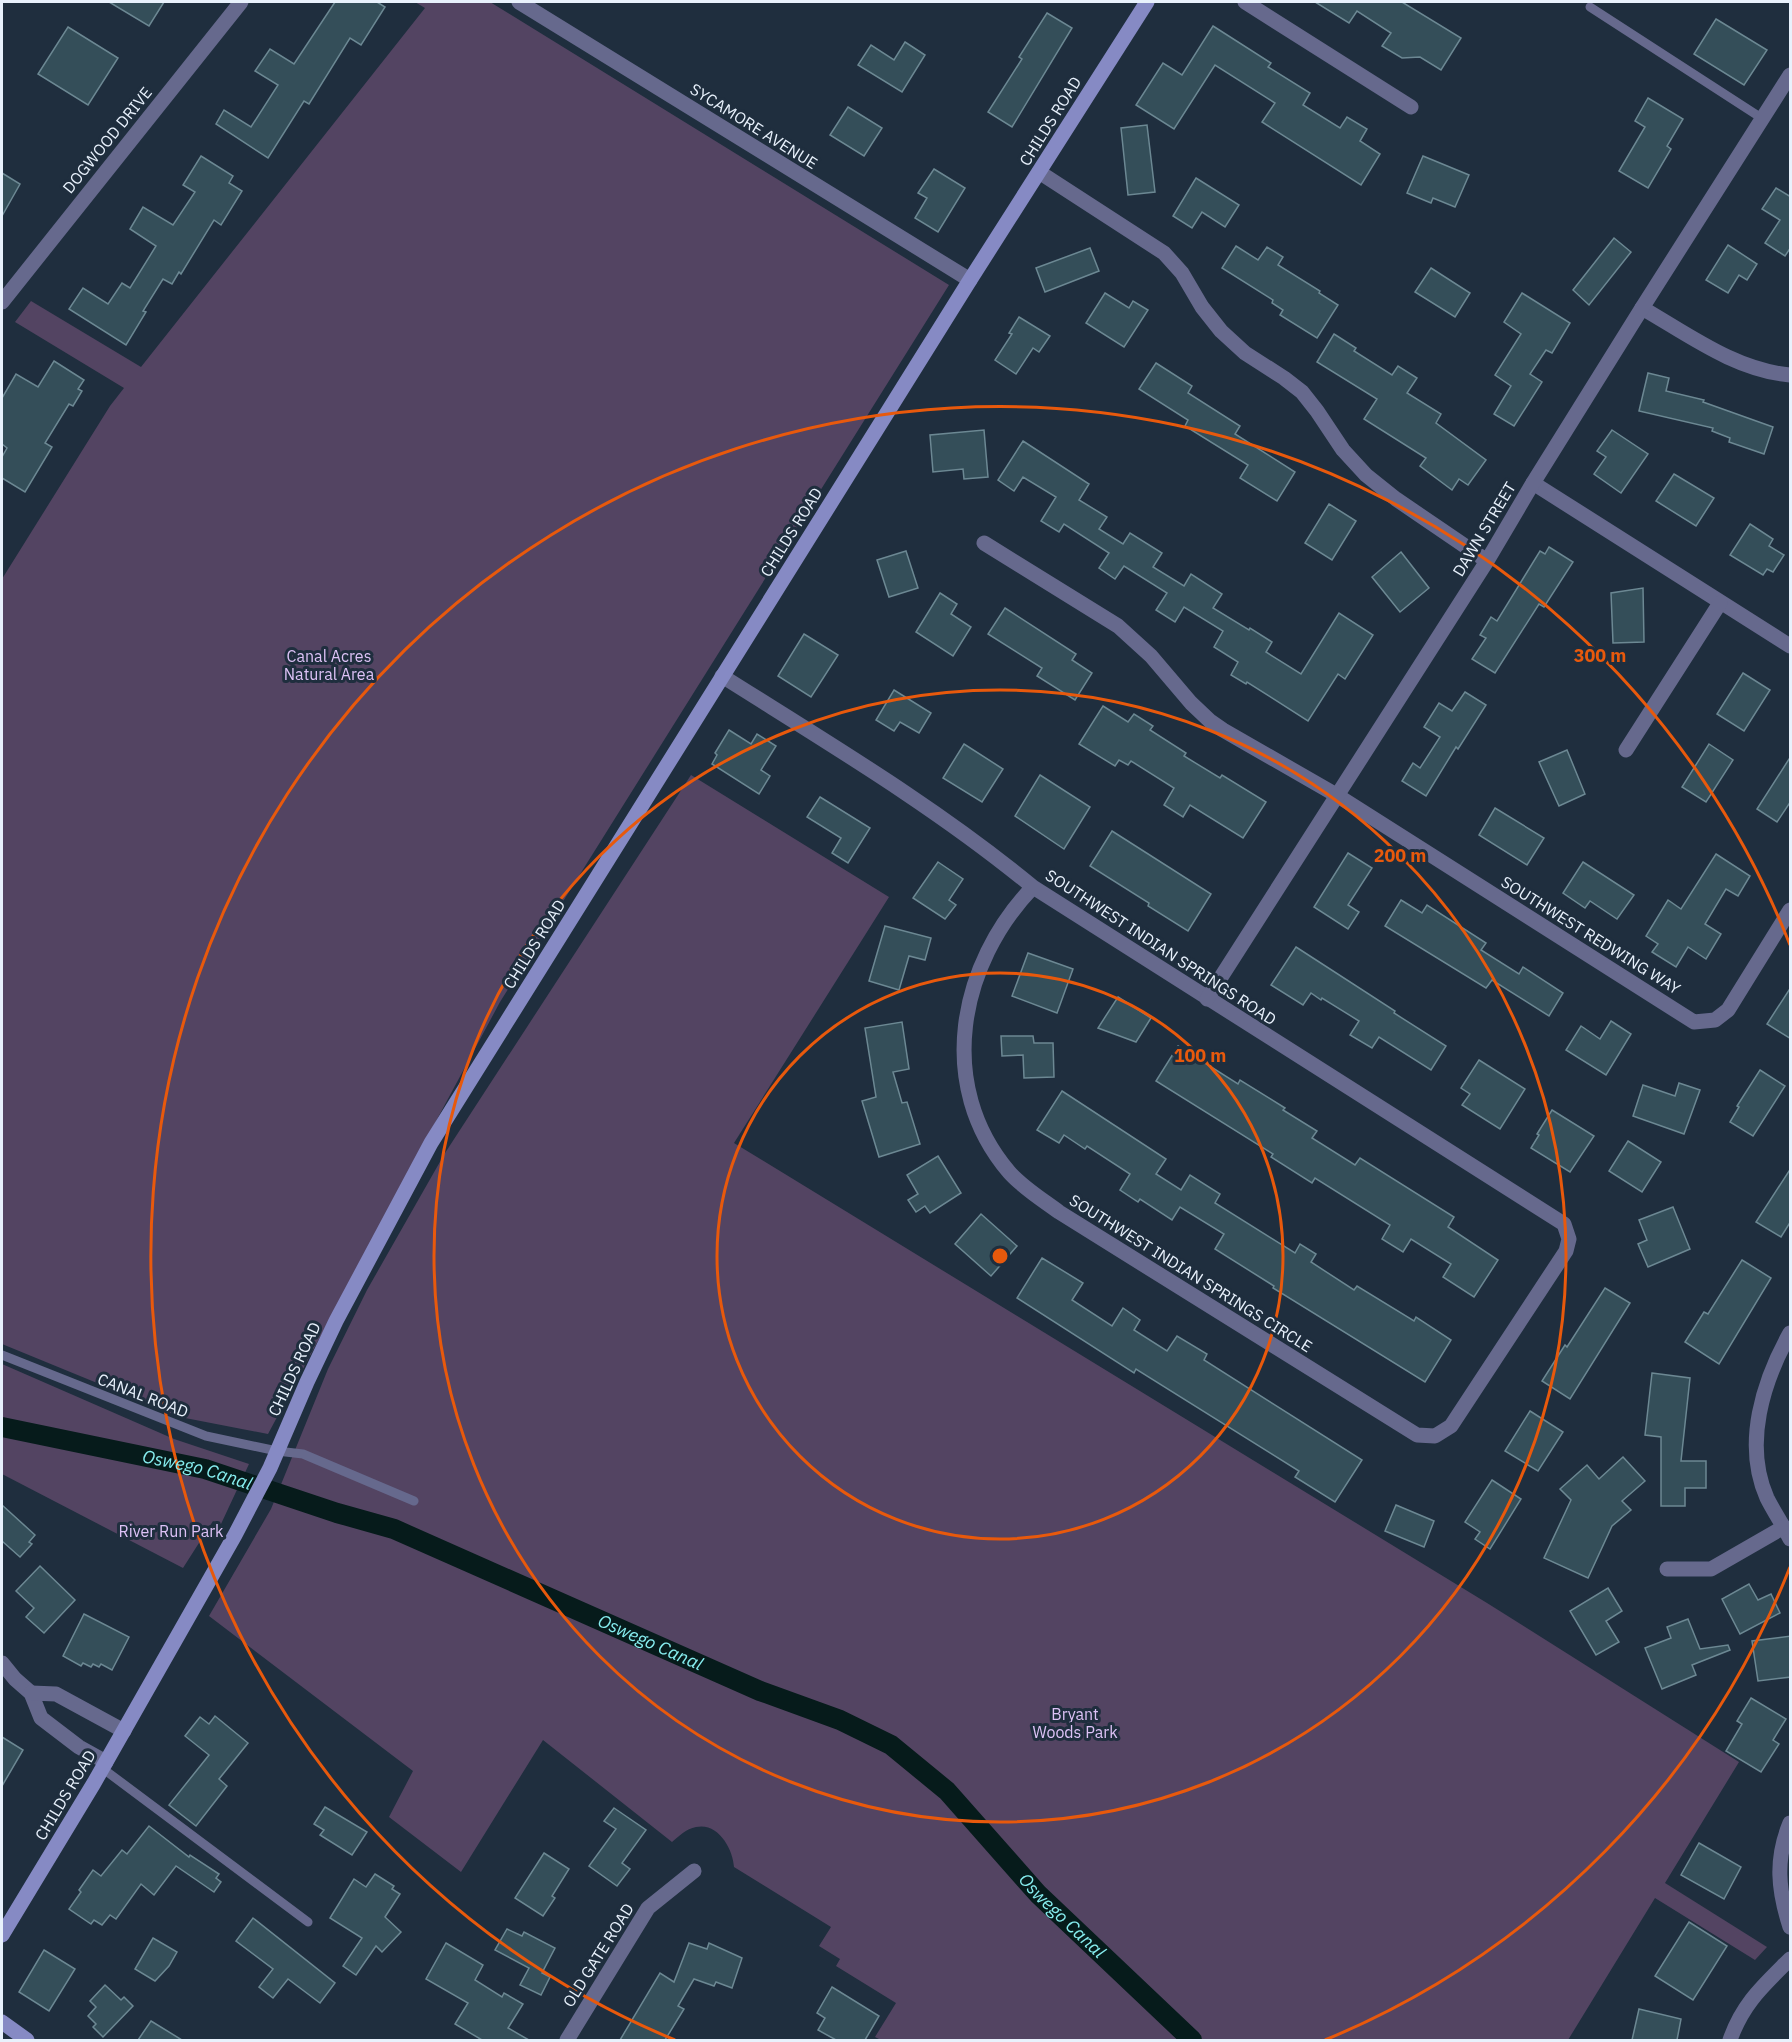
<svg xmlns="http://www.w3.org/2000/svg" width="1792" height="2042" font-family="'IBM Plex Sans',sans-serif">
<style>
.green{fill:#534462}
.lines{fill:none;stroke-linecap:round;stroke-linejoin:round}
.canal{stroke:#061b1b;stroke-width:20}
.building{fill:#344e59;stroke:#6c8893;stroke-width:1.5}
.lane{stroke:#66698d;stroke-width:9}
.street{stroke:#66698d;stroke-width:15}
.secondary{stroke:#868ac4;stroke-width:15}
.ring{fill:none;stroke:#e8590c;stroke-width:3}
.labels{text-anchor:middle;stroke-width:6;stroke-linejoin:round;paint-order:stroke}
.street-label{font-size:16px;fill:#e8f1fc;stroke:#1f2e3e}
.park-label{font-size:16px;fill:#ddc2f6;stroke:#1f2e3e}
.water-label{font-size:18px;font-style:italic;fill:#87eef0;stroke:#1f2e3e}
.centre{fill:#e8590c;stroke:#1f2e3e;stroke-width:3}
.ring-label{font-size:18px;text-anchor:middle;font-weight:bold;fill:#e8590c;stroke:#1f2e3e;stroke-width:6;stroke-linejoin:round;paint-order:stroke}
</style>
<rect width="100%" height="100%" fill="#1f2e3e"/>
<g class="green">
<polygon points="415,2 490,2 949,285 500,1002 268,1434 180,1417 2,1344 2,579 110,406 124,388 15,322 31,301 141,367 425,8"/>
<path d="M691 775 889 897 734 1143 1487 1603 1739 1762 1665 1883 1767 1947 1755 1960 1655 1898 1568 2040H881L875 2037 896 2003 836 1966 840 1959 819 1946 831 1927 734 1867C733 1849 718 1822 696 1827 686 1829 679 1836 672 1842L543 1740 461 1872 389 1817 413 1771 209 1616 271 1509 328 1369 367 1290 445 1153Z"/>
<polygon points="2,1364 174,1439 249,1464 221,1524 213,1521 183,1568 2,1474"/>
</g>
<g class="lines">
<path class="canal" id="s1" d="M2 1427 205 1469 337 1513 394 1529 760 1691 840 1720 891 1745 947 1791 1038 1894 1192 2040"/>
</g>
<g class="building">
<polygon points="109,2 164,2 149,26"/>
<polygon points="335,2 377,2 385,7 361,45 350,38 309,104 304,101 268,158 216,124 224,110 251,127 278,85 255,71 270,49 294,64"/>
<polygon points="1315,2 1402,2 1461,38 1441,70 1420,57 1402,58 1382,46 1391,33 1357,11 1349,23"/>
<polygon points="1047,13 1072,28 1012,127 988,112 1022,59 1019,57"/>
<polygon points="1716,19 1767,50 1744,85 1694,54"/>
<polygon points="1213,26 1271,63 1268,67 1310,93 1303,105 1340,128 1347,117 1367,129 1360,141 1380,154 1361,185 1262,122 1275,103 1215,65 1174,129 1136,105 1163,63 1182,75"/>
<polygon points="68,27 118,58 88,105 38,74"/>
<polygon points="905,42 925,55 902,92 858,65 871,45 894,60"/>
<polygon points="1648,98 1683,119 1667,146 1671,149 1648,188 1619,171 1645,127 1635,121"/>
<polygon points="848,107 882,128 864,156 830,135"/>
<polygon points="1147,125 1155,192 1128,195 1121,128"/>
<polygon points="201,156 233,176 229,183 242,191 221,225 214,220 181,274 179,272 172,284 163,279 143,311 146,312 126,345 69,309 83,288 108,304 122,283 130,288 156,246 130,229 143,207 173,225 195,192 183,185"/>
<polygon points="1423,156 1469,175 1455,207 1433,198 1431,203 1407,193"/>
<polygon points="934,169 965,188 938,232 915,218 927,198 918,193"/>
<polygon points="2,173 20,184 2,216"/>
<polygon points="1196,178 1239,205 1225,227 1202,212 1192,228 1173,216"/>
<polygon points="1776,188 1791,197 1791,247 1785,256 1765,243 1780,220 1762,209"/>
<polygon points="1614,238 1631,252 1589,305 1573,290"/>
<polygon points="1728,245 1757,264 1747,280 1739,275 1728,293 1706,280"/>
<polygon points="1236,246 1258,260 1267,247 1283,257 1278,265 1320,291 1319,293 1338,305 1317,338 1280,315 1283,310 1272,303 1273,300 1222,268"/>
<polygon points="1090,248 1099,271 1045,292 1036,268"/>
<polygon points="1431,268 1470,293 1455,317 1415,292"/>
<polygon points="1105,293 1129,308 1133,301 1148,310 1124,347 1086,323"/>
<polygon points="1522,293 1570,323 1552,353 1546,350 1530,374 1542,382 1514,426 1494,414 1511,386 1495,375 1521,334 1504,322"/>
<polygon points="1019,317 1050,336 1039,352 1033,348 1016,374 995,360 1012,334 1009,333"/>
<polygon points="1334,334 1356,348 1354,351 1392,375 1398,366 1417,378 1407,393 1441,414 1436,423 1486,460 1468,485 1459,479 1452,490 1420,466 1426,458 1364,419 1377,399 1317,362"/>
<polygon points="54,361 84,380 78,389 82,391 73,406 69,404 45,443 52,447 25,492 2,478 2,457 7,448 2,444 2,398 16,374 38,387"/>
<polygon points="1156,363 1192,386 1188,393 1240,426 1235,434 1295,472 1277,501 1240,478 1248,465 1185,426 1188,420 1139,389"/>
<polygon points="1648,373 1669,378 1666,391 1704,400 1703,402 1773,427 1764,454 1729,442 1730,438 1712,431 1713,428 1639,411"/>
<polygon points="984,430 988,477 964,479 963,469 933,472 930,435"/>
<polygon points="1612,430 1648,454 1621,493 1594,474 1606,457 1597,451"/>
<polygon points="1023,441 1089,484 1079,500 1107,517 1099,529 1123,544 1130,533 1162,553 1153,567 1184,586 1191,574 1222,594 1213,608 1249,630 1250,628 1272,642 1266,652 1301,674 1339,613 1373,635 1345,679 1338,674 1308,721 1247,682 1246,684 1231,675 1238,662 1214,647 1223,631 1184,607 1175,622 1156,610 1167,593 1124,566 1115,579 1099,568 1109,553 1064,524 1059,532 1041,521 1056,497 1023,477 1014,491 998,480"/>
<polygon points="1674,474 1714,498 1696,526 1656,501"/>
<polygon points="1329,504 1356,521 1332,560 1305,543"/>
<polygon points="1750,524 1773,539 1769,546 1784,555 1773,572 1767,569 1763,575 1730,555"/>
<polygon points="1549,547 1573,562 1544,607 1539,604 1495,673 1472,659 1486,638 1480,635 1491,617 1497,621 1540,551 1545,554"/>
<polygon points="906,551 918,588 889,597 877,560"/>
<polygon points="1401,552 1429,588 1400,612 1372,577"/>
<polygon points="1643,588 1644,642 1613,643 1611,593"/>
<polygon points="940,593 957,604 951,614 971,627 953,656 916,632"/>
<polygon points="1005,608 1076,654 1072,660 1092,673 1075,700 1037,676 1042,668 988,634"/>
<polygon points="804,634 838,655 811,697 778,676"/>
<polygon points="1743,673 1770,690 1744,731 1717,714"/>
<polygon points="894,690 931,713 919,733 900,722 894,731 876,720"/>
<polygon points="1465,692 1486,705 1458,749 1456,747 1426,796 1402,781 1413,763 1420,768 1440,737 1424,727 1439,703 1452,711"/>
<polygon points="1103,706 1128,722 1134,714 1153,726 1150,730 1186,753 1184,756 1220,778 1222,775 1266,802 1243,838 1190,805 1183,817 1164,805 1174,788 1131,761 1128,765 1119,760 1115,766 1079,744"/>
<polygon points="729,730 751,744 757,734 776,746 761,770 770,776 759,794 712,764 717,755 715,753"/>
<polygon points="964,744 1003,769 982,802 943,778"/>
<polygon points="1709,744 1733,760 1706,802 1682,787"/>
<polygon points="1567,750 1585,794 1559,806 1539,762"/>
<polygon points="1791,756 1791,801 1777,822 1757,809"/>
<polygon points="1040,775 1090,807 1064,849 1015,816"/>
<polygon points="820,797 870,828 848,863 832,853 841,838 807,817"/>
<polygon points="1495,808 1544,838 1527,865 1479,835"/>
<polygon points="1112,831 1211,894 1188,931 1148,906 1149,903 1090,866"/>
<polygon points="1348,853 1372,868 1348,905 1359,912 1348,929 1314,907"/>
<polygon points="1716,854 1750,876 1738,896 1726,889 1705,924 1721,934 1706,959 1688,947 1676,967 1652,952 1658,944 1646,936 1668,900 1681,909"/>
<polygon points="938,862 963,879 949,900 956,905 945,919 913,898"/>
<polygon points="1583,862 1634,895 1617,919 1590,901 1585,908 1563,893"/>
<polygon points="1401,900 1422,913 1427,905 1486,943 1481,950 1519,974 1523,967 1563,993 1549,1016 1492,980 1486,988 1385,926"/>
<polygon points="885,926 931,938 925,960 909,956 899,990 869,981"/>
<polygon points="1296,947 1395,1011 1394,1013 1446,1046 1431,1070 1379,1037 1372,1048 1350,1035 1359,1021 1322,998 1321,1000 1311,993 1303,1005 1271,985"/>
<polygon points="1028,953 1073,969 1057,1013 1012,996"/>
<polygon points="1791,987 1791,1039 1767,1024"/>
<polygon points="1118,997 1151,1018 1136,1042 1098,1028"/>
<polygon points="1611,1021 1631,1034 1606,1075 1566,1050 1581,1026 1600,1039"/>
<polygon points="902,1022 909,1069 893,1072 902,1103 907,1102 920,1144 879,1157 862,1101 876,1097 865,1028"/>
<polygon points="1001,1036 1033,1036 1034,1043 1053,1043 1054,1077 1024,1078 1023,1055 1002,1056"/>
<polygon points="1178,1046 1238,1084 1240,1080 1285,1108 1283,1110 1317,1131 1312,1138 1355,1165 1360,1158 1454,1217 1448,1227 1498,1260 1474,1297 1443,1277 1451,1264 1411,1239 1403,1252 1382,1239 1390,1225 1315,1178 1312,1183 1271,1157 1273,1154 1156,1081"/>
<polygon points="1479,1060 1525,1089 1500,1129 1462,1105 1470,1094 1461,1088"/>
<polygon points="1760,1070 1785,1086 1753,1136 1730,1122 1739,1107 1737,1106"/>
<polygon points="1679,1083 1700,1090 1684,1134 1633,1116 1643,1085 1675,1096"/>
<polygon points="1062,1091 1166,1159 1156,1174 1181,1190 1190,1175 1220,1194 1215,1203 1295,1253 1300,1244 1316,1254 1311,1262 1354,1290 1357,1286 1414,1321 1416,1317 1451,1340 1425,1382 1273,1288 1274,1286 1215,1249 1224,1234 1180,1207 1172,1220 1140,1199 1138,1202 1120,1190 1130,1174 1087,1146 1085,1149 1064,1135 1059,1143 1037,1130"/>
<polygon points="1552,1110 1594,1136 1570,1172 1531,1148 1539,1135 1537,1134"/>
<polygon points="1628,1141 1661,1162 1642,1192 1609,1171"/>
<polygon points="938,1156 961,1193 930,1213 925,1206 916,1212 908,1200 918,1194 907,1175"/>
<polygon points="1791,1168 1791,1221 1781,1237 1756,1222"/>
<polygon points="1673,1207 1690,1249 1648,1267 1638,1244 1647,1240 1639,1220"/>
<polygon points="981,1214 1017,1246 991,1276 955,1244"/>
<polygon points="1042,1258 1083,1283 1072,1300 1112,1326 1123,1308 1140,1320 1134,1330 1167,1351 1177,1336 1207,1354 1204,1360 1362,1460 1335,1502 1295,1477 1299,1471 1136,1369 1134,1373 1017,1298"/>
<polygon points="1742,1260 1771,1278 1719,1364 1685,1342 1704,1312 1708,1314"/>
<polygon points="1605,1288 1630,1303 1570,1399 1542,1381 1565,1345 1567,1347"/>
<polygon points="1652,1373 1690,1378 1681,1461 1706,1461 1706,1488 1685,1488 1685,1506 1661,1506 1661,1437 1645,1435"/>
<polygon points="1530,1411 1563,1432 1538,1471 1505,1451"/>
<polygon points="1623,1457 1645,1481 1622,1501 1631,1510 1612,1526 1588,1578 1544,1558 1571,1500 1560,1489 1587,1465 1599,1479"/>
<polygon points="1492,1480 1521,1499 1490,1549 1475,1539 1480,1532 1465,1522"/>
<polygon points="2,1505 35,1535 29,1542 32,1544 20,1557 2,1541"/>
<polygon points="1396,1505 1434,1521 1424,1547 1385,1531"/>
<polygon points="40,1566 75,1600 44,1633 26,1617 34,1608 16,1591"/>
<polygon points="1749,1584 1758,1600 1771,1594 1780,1613 1740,1634 1722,1599"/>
<polygon points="1608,1588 1622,1611 1606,1621 1619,1642 1596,1655 1570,1611"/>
<polygon points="84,1614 129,1637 112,1670 101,1664 99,1667 93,1664 91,1667 83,1663 81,1666 63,1656"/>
<polygon points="1688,1619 1700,1649 1728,1645 1730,1650 1692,1665 1696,1675 1662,1689 1645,1648 1671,1638 1667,1627"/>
<polygon points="1791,1636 1791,1677 1758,1681 1752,1641"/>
<polygon points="1751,1698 1786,1719 1773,1740 1779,1744 1761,1772 1726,1751 1742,1724 1737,1721"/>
<polygon points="215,1716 248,1743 219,1779 227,1786 196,1826 169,1805 209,1755 185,1736 200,1717 209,1724"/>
<polygon points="2,1737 23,1750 2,1786"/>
<polygon points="325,1807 367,1832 352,1855 320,1835 324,1830 314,1824"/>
<polygon points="614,1808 646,1830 622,1863 630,1869 617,1886 589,1866 616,1829 604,1821"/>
<polygon points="149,1826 189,1857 190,1855 219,1874 216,1878 221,1882 214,1892 176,1866 154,1895 141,1884 116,1919 110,1915 102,1925 94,1920 91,1924 69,1909 81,1892 79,1890 93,1870 101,1876 122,1850 127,1854"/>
<polygon points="1699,1843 1741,1867 1724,1899 1681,1875"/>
<polygon points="544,1853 569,1869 552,1896 555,1898 543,1916 515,1898"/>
<polygon points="375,1874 394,1886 392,1889 400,1894 385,1917 401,1932 382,1952 376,1946 356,1975 343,1966 362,1938 330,1918 354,1879 366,1887"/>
<polygon points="253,1918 335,1983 320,2003 288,1979 273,1998 259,1987 273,1969 236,1941"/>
<polygon points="1689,1922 1727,1946 1693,2000 1655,1976"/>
<polygon points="507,1929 522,1936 524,1932 555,1948 542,1973 550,1977 541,1995 520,1985 529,1968 495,1950"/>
<polygon points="153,1938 177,1952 169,1966 155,1981 135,1969"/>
<polygon points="446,1943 483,1965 475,1980 502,1997 504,1993 523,2004 508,2028 529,2040 482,2040 455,2024 468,2003 426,1979"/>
<polygon points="689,1943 707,1949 709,1943 742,1958 732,1988 716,1982 714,1986 694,1979 678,2006 684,2009 665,2040 620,2040 660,1973 674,1982"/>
<polygon points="44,1950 75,1969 49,2011 19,1992"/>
<polygon points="105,1985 121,2000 124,1997 133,2006 103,2037 93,2027 96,2024 88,2016 96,2007 90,2001"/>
<polygon points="832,1987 879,2016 865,2040 836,2040 818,2030 825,2018 817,2013"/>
<polygon points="1639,2009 1681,2019 1677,2040 1632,2040"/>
<polygon points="151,2021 182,2040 138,2040"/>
</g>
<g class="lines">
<g class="lane">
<polyline points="1590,7 1763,119"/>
<polyline points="2,1355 206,1436 277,1451 303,1454 414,1501"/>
<polyline points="102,1768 308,1922"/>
</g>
<g class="street">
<polyline points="519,2 970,280"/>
<polyline points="1245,2 1411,107"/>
<polyline points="1039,172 1164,253 1182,273 1202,307 1221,331 1245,353 1284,378 1302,392 1317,411 1343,450 1366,475 1396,499 1487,561"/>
<polyline points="2,302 241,2"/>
<path d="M1642 308C1689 335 1735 370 1790 375"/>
<polyline points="1533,483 1790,646"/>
<polyline points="984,543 1118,626 1151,656 1191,703 1210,721 1223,730 1338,796 1694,1022 1715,1020 1728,1010 1790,910"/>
<path d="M722 676C828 743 936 807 1033 887L1564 1224 1569 1239 1566 1251 1451 1426 1435 1436 1417 1435 1059 1212C1043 1200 1023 1188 1009 1172 935 1085 959 964 1033 887"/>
<polyline points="1626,750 1720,603"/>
<polyline points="1207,999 1487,561 1533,483 1642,308 1790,75"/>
<path d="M1790 1333C1763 1381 1743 1444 1767 1498 1774 1512 1783 1525 1790 1539"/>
<polyline points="1667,1569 1711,1569 1784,1527"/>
<polyline points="2,1663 15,1679 31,1693 41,1718 79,1747 106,1762"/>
<polyline points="31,1693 56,1694 124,1731"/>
<path d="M1790 1823C1775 1859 1778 1890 1790 1927"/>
<polyline points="567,2040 648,1908 694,1871"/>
<path d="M1730 2040C1743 2003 1763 1986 1790 1959"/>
</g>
<g class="secondary">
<polyline points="2,1935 94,1783 235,1535 270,1468 307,1382 336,1321 431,1143 970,280 1147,2"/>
<polyline points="2,2022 27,2040"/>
</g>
</g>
<g class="ring">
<circle cx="1000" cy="1256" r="283"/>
<circle cx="1000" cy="1256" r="566"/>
<path d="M1790 1567A849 849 0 0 1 1325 2040M675 2040A849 849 0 1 1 1790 945"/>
</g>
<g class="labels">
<g class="street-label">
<text transform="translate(1050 121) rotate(-58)" y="6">CHILDS ROAD</text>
<text transform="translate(754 126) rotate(32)" y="6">SYCAMORE AVENUE</text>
<text transform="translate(107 140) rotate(-51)" y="6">DOGWOOD DRIVE</text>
<text transform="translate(1484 529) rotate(-59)" y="6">DAWN STREET</text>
<text transform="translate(791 532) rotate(-58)" y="6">CHILDS ROAD</text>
<text transform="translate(1591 935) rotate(32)" y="6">SOUTHWEST REDWING WAY</text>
<text transform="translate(534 944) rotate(-58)" y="6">CHILDS ROAD</text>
<text transform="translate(1161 947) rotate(33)" y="6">SOUTHWEST INDIAN SPRINGS ROAD</text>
<text transform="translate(1191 1273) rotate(32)" y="6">SOUTHWEST INDIAN SPRINGS CIRCLE</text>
<text transform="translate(294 1369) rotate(-65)" y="6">CHILDS ROAD</text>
<text transform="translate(143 1395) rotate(21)" y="6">CANAL ROAD</text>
<text transform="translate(65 1795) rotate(-59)" y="6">CHILDS ROAD</text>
<text transform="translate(598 1955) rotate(-58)" y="6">OLD GATE ROAD</text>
</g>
<g class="park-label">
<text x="329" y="662">Canal Acres<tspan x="329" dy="18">Natural Area</tspan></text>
<text x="171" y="1537">River Run Park</text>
<text x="1075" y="1720">Bryant<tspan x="1075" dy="18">Woods Park</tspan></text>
</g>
<g class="water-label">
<text dy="6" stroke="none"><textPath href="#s1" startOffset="200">Oswego Canal</textPath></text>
<text dy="6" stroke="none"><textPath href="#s1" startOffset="686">Oswego Canal</textPath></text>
<text dy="6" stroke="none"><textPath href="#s1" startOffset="1190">Oswego Canal</textPath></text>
</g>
</g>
<circle cx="1000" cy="1256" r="9" class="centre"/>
<g class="ring-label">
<text x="1600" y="662">300 m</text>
<text x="1400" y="862">200 m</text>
<text x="1200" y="1062">100 m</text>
</g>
<rect width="1792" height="2042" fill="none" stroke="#e8f1fc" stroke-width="6"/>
</svg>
